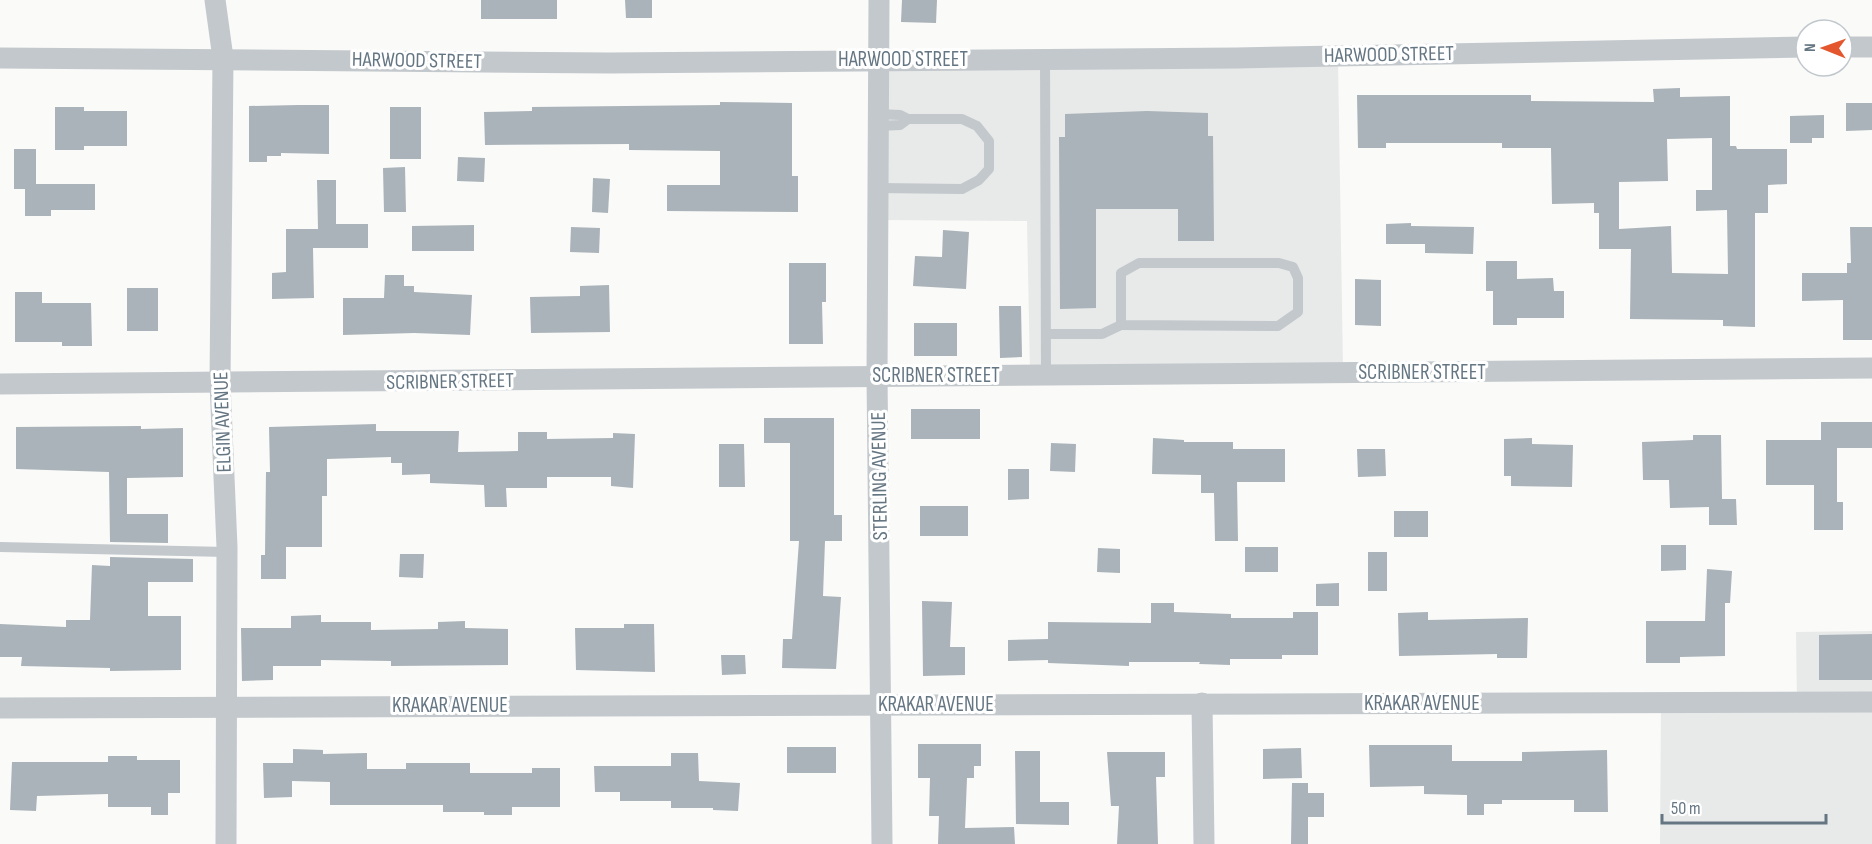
<svg xmlns="http://www.w3.org/2000/svg" width="1872" height="844" font-family="'Sofia Sans Condensed',sans-serif">
<style>
.built{fill:#e8e9e9}
.building{fill:#aab3b9;fill-rule:evenodd}
.lines{fill:none;stroke-linecap:round;stroke-linejoin:round}
.lane{stroke:#c3c8cc;stroke-width:10}
.street{stroke:#c3c8cc;stroke-width:21}
.labels{text-anchor:middle;stroke-width:6;stroke-linejoin:round;paint-order:stroke}
.street-label{font-size:21px;fill:#657683;stroke:#fff}
</style>
<rect width="100%" height="100%" fill="#fafaf8"/>
<g class="built">
<polygon points="1338,60 1343,368 1030,370 1027,221 883,220 883,63"/>
<polygon points="1872,631 1872,844 1660,844 1661,704 1797,704 1796,632"/>
</g>
<g class="building">
<rect x="481" y="0" width="76" height="19"/>
<polygon points="625,0 652,0 652,18 626,18"/>
<polygon points="902,0 937,0 936,23 901,22"/>
<path d="M1680 88V97L1730 96V146H1736L1737 149H1787V184L1768 185V213H1755V327L1723 326V320L1630 319 1631 249H1599V213H1594V203L1552 204 1551 148H1502V143H1386V148H1358L1357 95H1531V101L1654 102 1653 89ZM1712 138V190H1696V211L1727 210 1728 274 1672 273 1671 226 1619 229V182L1668 181 1667 139Z"/>
<polygon points="720,102 792,103 792,176 798,176 798,212 667,211 667,185 720,185 720,151 629,150 629,144 485,145 484,112 532,111 532,107 720,105"/>
<polygon points="1846,103 1872,103 1872,130 1846,131"/>
<polygon points="298,105 329,105 329,154 281,153 281,156 267,156 267,162 249,162 249,106"/>
<polygon points="55,107 84,107 84,111 127,111 127,146 84,146 84,150 55,150"/>
<rect x="390" y="107" width="31" height="52"/>
<polygon points="1147,111 1208,113 1208,136 1213,136 1214,241 1178,241 1178,209 1096,209 1096,308 1060,309 1059,137 1065,137 1065,114"/>
<polygon points="1824,115 1824,138 1812,138 1812,143 1790,143 1790,116"/>
<polygon points="14,149 36,149 36,184 95,184 95,210 51,210 51,216 25,216 25,189 14,189"/>
<polygon points="458,157 485,158 484,182 457,181"/>
<polygon points="405,167 406,212 384,212 383,168"/>
<polygon points="593,178 610,179 608,213 592,212"/>
<polygon points="317,180 336,180 336,224 368,224 368,248 313,248 314,298 272,299 272,273 286,272 286,229 318,229"/>
<polygon points="1411,223 1411,226 1474,227 1473,254 1425,253 1425,244 1386,244 1386,224"/>
<polygon points="474,225 474,251 412,251 412,226"/>
<polygon points="571,227 600,228 599,253 570,252"/>
<polygon points="1850,227 1872,227 1872,340 1843,340 1843,300 1802,301 1802,273 1847,273 1847,263 1851,263"/>
<polygon points="943,230 969,232 966,289 913,286 915,256 942,257"/>
<polygon points="1486,261 1517,261 1517,279 1553,278 1554,291 1564,291 1564,318 1517,318 1517,325 1493,325 1493,291 1486,291"/>
<polygon points="789,263 826,263 826,302 822,302 823,344 789,344"/>
<polygon points="385,275 404,275 404,286 414,286 414,292 472,295 470,335 414,333 343,335 343,298 384,298"/>
<polygon points="1355,279 1381,280 1381,326 1355,325"/>
<polygon points="609,285 610,332 531,333 530,297 580,296 580,286"/>
<rect x="127" y="288" width="31" height="43"/>
<polygon points="15,292 42,292 42,303 91,303 92,346 62,346 62,342 15,342"/>
<polygon points="999,306 1021,306 1022,357 1000,358"/>
<rect x="914" y="323" width="43" height="33"/>
<rect x="911" y="409" width="69" height="30"/>
<polygon points="764,418 834,418 834,515 842,515 842,541 825,541 823,596 841,597 836,669 782,668 783,639 792,639 799,541 790,541 790,443 764,443"/>
<polygon points="1821,422 1872,422 1872,448 1837,448 1837,502 1843,502 1843,530 1814,530 1814,485 1766,485 1766,440 1821,440"/>
<polygon points="376,424 376,431 459,431 458,452 518,451 518,432 547,432 547,439 613,438 613,433 635,434 633,488 611,486 611,477 547,477 547,488 506,488 507,507 485,507 484,485 430,483 430,474 402,475 402,463 391,463 391,457 327,459 327,496 322,496 322,547 286,547 286,579 261,579 261,555 265,555 266,472 270,472 269,427"/>
<polygon points="141,426 141,429 183,428 183,477 127,478 127,514 168,514 168,543 110,542 109,472 16,469 16,427"/>
<polygon points="1693,435 1721,435 1722,499 1736,499 1737,525 1709,525 1709,507 1670,508 1669,480 1643,480 1642,442 1693,440"/>
<polygon points="1153,438 1184,440 1184,442 1233,442 1233,449 1285,449 1285,482 1237,482 1238,541 1215,541 1214,493 1201,493 1201,475 1152,474"/>
<polygon points="1532,438 1532,444 1573,445 1572,487 1511,486 1511,476 1504,476 1504,439"/>
<polygon points="1051,443 1076,444 1075,472 1050,471"/>
<polygon points="719,444 744,444 745,487 719,487"/>
<polygon points="1357,449 1385,449 1386,476 1358,477"/>
<polygon points="1008,469 1029,469 1029,499 1008,500"/>
<rect x="920" y="506" width="48" height="30"/>
<rect x="1394" y="511" width="34" height="26"/>
<polygon points="1661,545 1686,545 1686,570 1661,571"/>
<rect x="1245" y="547" width="33" height="25"/>
<polygon points="1098,548 1120,549 1120,573 1097,572"/>
<rect x="1368" y="552" width="19" height="39"/>
<polygon points="400,554 424,554 423,578 399,577"/>
<polygon points="110,557 193,559 193,582 148,582 148,616 181,616 181,670 110,671 110,668 21,666 22,657 0,657 0,624 66,627 66,620 90,620 92,565 110,566"/>
<polygon points="1707,569 1732,571 1730,603 1725,603 1725,656 1680,657 1680,663 1646,663 1646,621 1705,621"/>
<polygon points="1339,583 1339,606 1316,606 1316,584"/>
<polygon points="922,601 952,602 950,647 965,647 965,675 923,676"/>
<polygon points="1151,603 1174,603 1174,612 1231,614 1231,618 1293,618 1293,612 1318,612 1318,655 1282,655 1282,659 1230,659 1230,665 1199,664 1200,662 1129,662 1129,666 1048,663 1048,660 1008,661 1008,640 1048,639 1048,622 1151,623"/>
<polygon points="1428,612 1428,620 1528,618 1527,658 1497,658 1497,654 1399,656 1398,613"/>
<polygon points="321,615 321,622 371,622 371,630 438,629 438,622 465,621 465,628 508,629 508,665 391,666 391,661 321,660 321,666 273,666 273,680 242,681 241,628 291,628 291,616"/>
<polygon points="624,624 654,624 655,672 576,670 575,628 624,628"/>
<polygon points="1872,634 1872,680 1819,680 1819,635"/>
<polygon points="721,655 745,655 746,674 722,675"/>
<polygon points="918,744 981,744 981,766 974,766 974,778 967,778 965,828 1014,827 1015,844 938,844 939,816 929,816 930,778 918,778"/>
<polygon points="1369,745 1452,745 1452,761 1522,761 1522,752 1607,750 1608,812 1574,812 1574,800 1502,800 1502,804 1484,804 1484,815 1467,815 1467,795 1424,794 1424,786 1370,787"/>
<rect x="787" y="747" width="49" height="26"/>
<polygon points="1301,748 1302,778 1263,779 1263,749"/>
<polygon points="293,749 323,750 323,754 367,753 367,769 406,769 406,763 470,763 470,773 532,773 532,768 560,768 560,807 512,807 512,815 484,815 484,812 443,812 443,805 330,805 330,782 292,781 292,797 264,798 263,763 293,763"/>
<polygon points="1015,751 1040,751 1040,802 1069,802 1069,825 1016,824"/>
<polygon points="1107,752 1165,752 1165,777 1156,777 1158,844 1117,844 1119,806 1111,806"/>
<polygon points="671,753 698,753 699,781 740,783 738,811 713,810 713,808 671,808 671,801 620,801 620,792 595,792 594,766 671,766"/>
<polygon points="108,756 137,756 137,760 180,760 180,793 168,793 168,815 151,815 151,807 108,807 108,794 37,796 36,811 10,810 12,762 108,762"/>
<polygon points="1292,783 1308,783 1308,793 1324,793 1324,817 1308,817 1308,844 1291,844"/>
</g>
<g class="lines">
<g class="lane">
<polyline points="1045,59 1046,374"/>
<polyline points="879,126 900,125 908,119"/>
<polyline points="878,188 962,189 979,180 989,169 989,141 977,126 962,119 908,119 900,115 878,114"/>
<polygon points="1139,263 1279,263 1293,267 1298,278 1298,312 1278,326 1121,325 1121,273"/>
<polyline points="1046,334 1102,334 1121,325"/>
<polyline points="0,547 227,552"/>
</g>
<g class="street">
<polyline points="215,0 223,58 220,383 227,547 226,844"/>
<polyline points="879,0 877,376 882,844"/>
<polyline points="1842,47 1872,47"/>
<polyline points="0,58 610,63 1236,58 1806,47"/>
<polyline points="0,384 1872,368"/>
<polyline points="1202,703 1204,844"/>
<polyline points="0,708 1872,702"/>
</g>
</g>
<g class="labels">
<g class="street-label">
<text transform="translate(1389 54) rotate(-1)" y="7">HARWOOD STREET</text>
<text x="903" y="66">HARWOOD STREET</text>
<text transform="translate(417 60) rotate(1)" y="7">HARWOOD STREET</text>
<text x="1422" y="379">SCRIBNER STREET</text>
<text x="936" y="382">SCRIBNER STREET</text>
<text transform="translate(450 381) rotate(-1)" y="7">SCRIBNER STREET</text>
<text transform="translate(222 422) rotate(-92)" y="7">ELGIN AVENUE</text>
<text transform="translate(879 476) rotate(-91)" y="7">STERLING AVENUE</text>
<text x="1422" y="710">KRAKAR AVENUE</text>
<text x="936" y="711">KRAKAR AVENUE</text>
<text x="450" y="712">KRAKAR AVENUE</text>
</g>
</g>
<g transform="translate(1824 48) rotate(271)"><circle r="28" fill="#ffffff" stroke="#c1c8cd" stroke-width="1.5"/>
<path d="M0-4.5L10 22L0 15L-10 22Z" fill="#e4572e"/>
<text y="-9" font-size="16" font-weight="bold" text-anchor="middle" fill="#657683">N</text>
</g>
<path d="M1662 814v9h164v-9" fill="none" stroke="#657683" stroke-width="3"/>
<text x="1671" y="814" font-size="18" fill="#657683" stroke="#ffffff" stroke-width="4.5" paint-order="stroke">50 m</text>
</svg>
